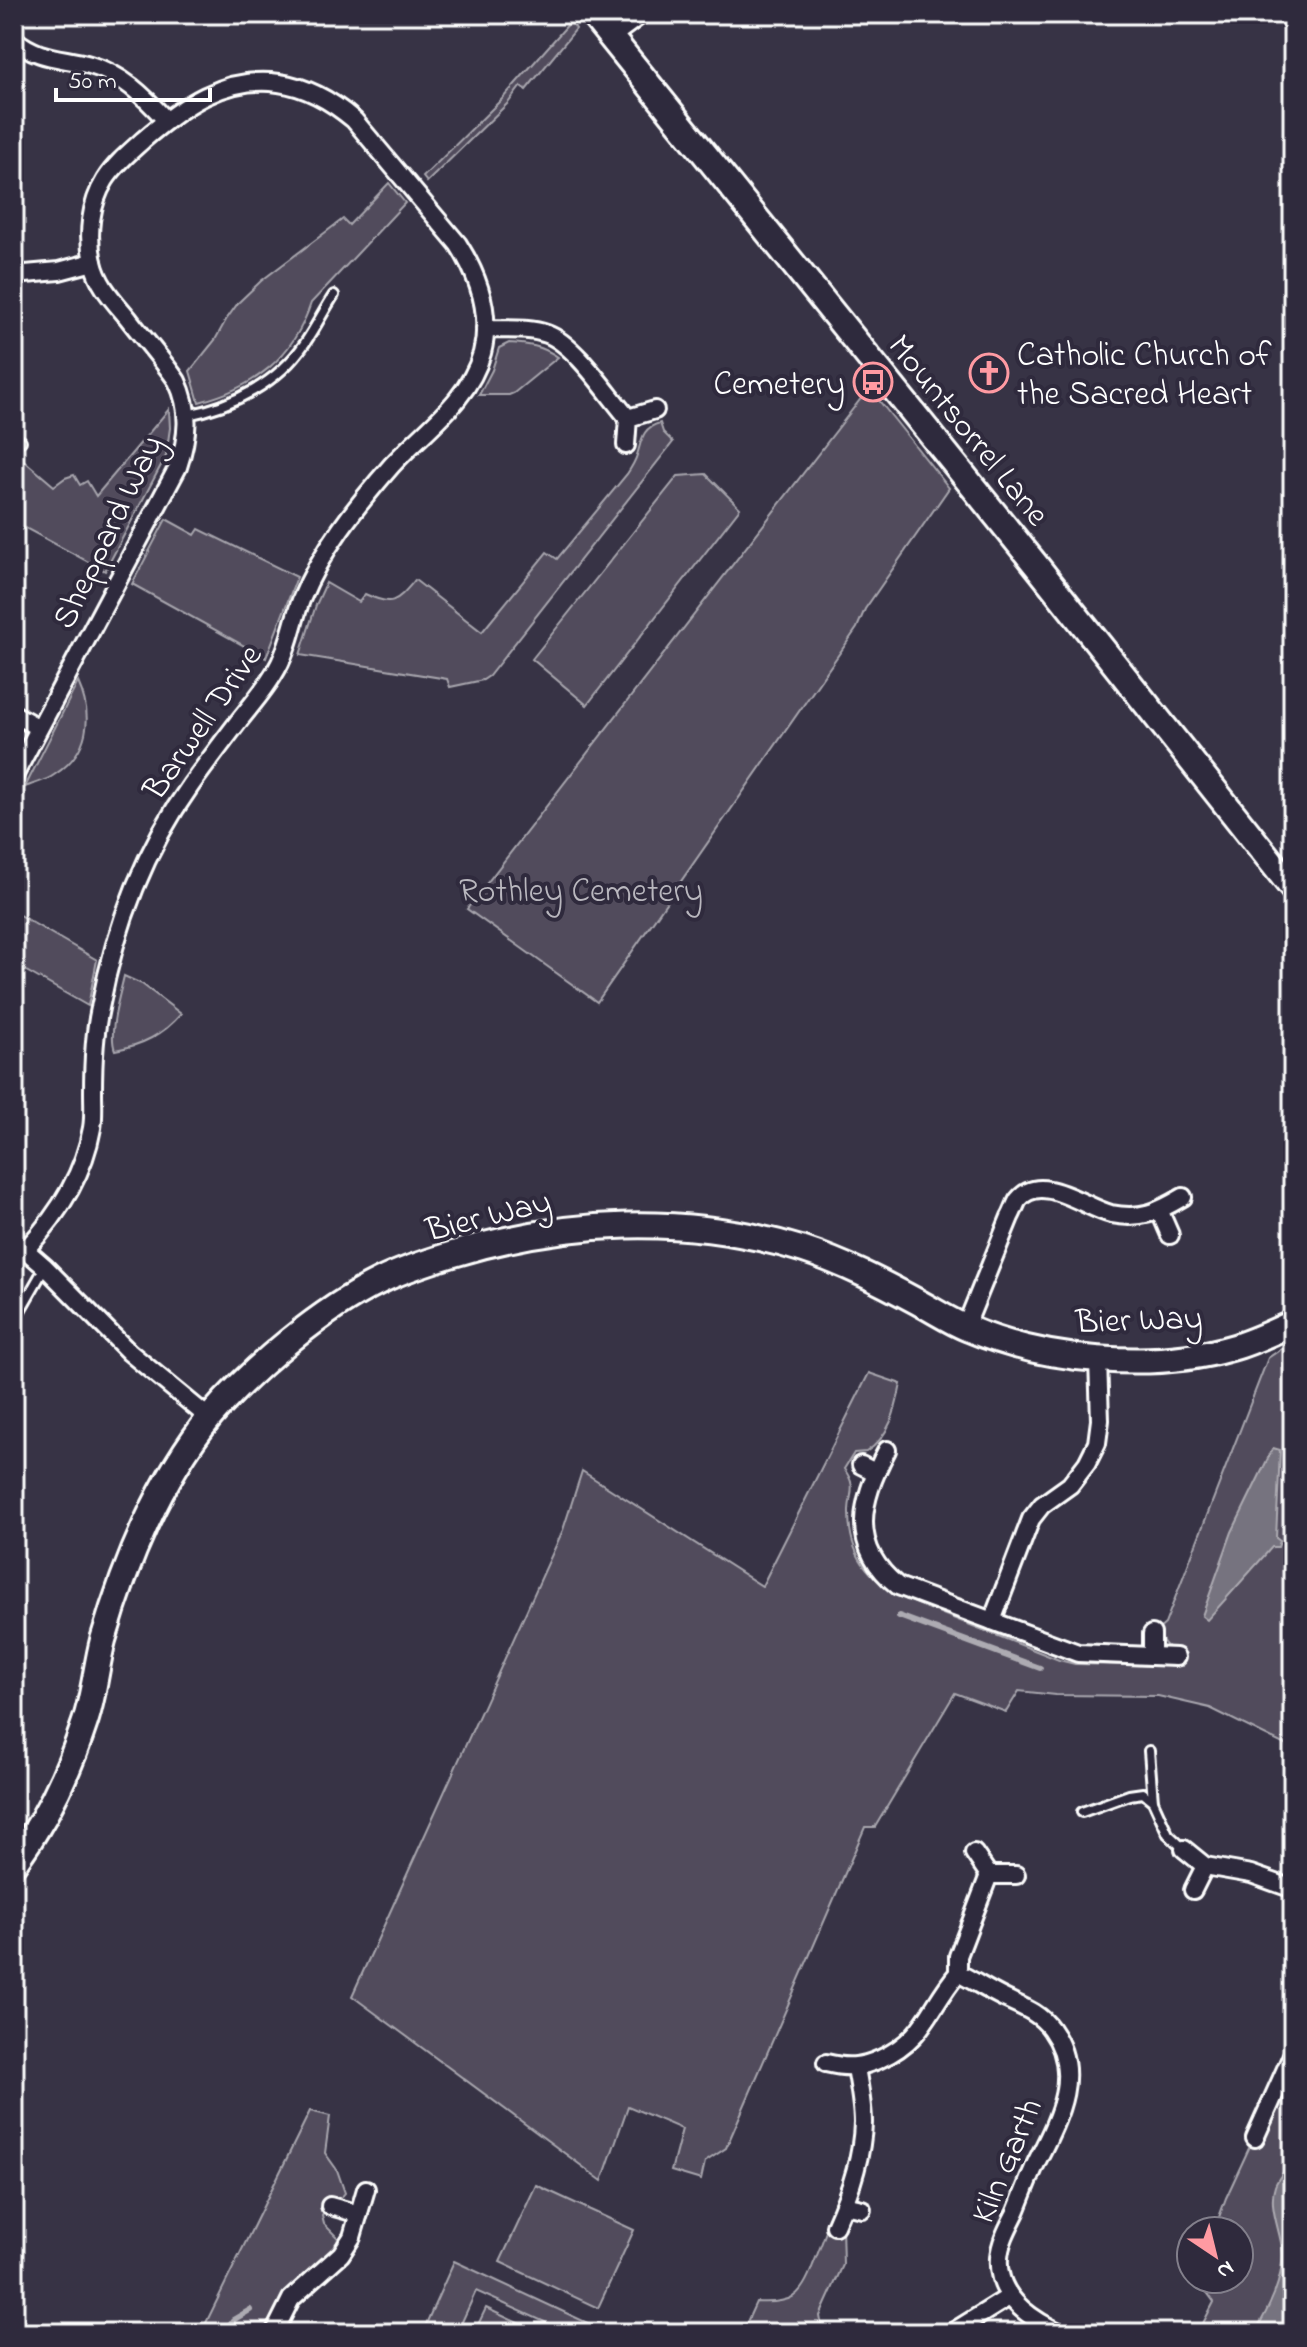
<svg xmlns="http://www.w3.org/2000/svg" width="1307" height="2347" font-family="'Indie Flower',sans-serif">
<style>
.green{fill:#514c5c;stroke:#a8a6ae;stroke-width:2}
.water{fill:#76737f;stroke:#adabb2;stroke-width:2}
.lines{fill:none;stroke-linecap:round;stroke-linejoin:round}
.stream{stroke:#adabb2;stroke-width:6}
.lane-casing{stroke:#fff;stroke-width:14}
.street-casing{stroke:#fff;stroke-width:22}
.secondary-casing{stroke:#fff;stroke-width:30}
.lane{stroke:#2f2a3d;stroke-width:8}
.street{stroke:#2f2a3d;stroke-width:16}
.secondary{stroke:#2f2a3d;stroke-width:24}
.labels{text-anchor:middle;stroke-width:8;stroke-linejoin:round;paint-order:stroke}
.poi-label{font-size:34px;fill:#fff;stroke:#2f2a3d;text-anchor:start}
.street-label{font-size:34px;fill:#fff;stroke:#2f2a3d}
.park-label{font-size:34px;fill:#b9b7be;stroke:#2f2a3d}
</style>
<rect width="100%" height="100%" fill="#373345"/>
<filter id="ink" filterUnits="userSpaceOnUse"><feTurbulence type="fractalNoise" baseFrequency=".0125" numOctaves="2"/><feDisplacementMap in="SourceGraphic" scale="16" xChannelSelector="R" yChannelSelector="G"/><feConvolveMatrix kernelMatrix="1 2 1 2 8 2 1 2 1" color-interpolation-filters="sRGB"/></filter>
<g filter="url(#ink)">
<g class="green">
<polygon points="571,21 576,29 526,90 521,86 508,103 427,182 423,177 502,99"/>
<path d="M389 183 405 203 311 303C293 358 254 388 199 402L190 371 215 340 226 320 238 303 261 281 343 219 349 225Z"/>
<path d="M509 343C528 344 542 346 558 357L514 393 509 395H479L492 370 499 348Z"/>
<polygon points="869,388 949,488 865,609 857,628 597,1002 467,909"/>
<polygon points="169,409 170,428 166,456 105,571 14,522 14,452 54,486 65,478 74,475 80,485 87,481 96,496"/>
<path d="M660 423 663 432 673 442 489 676 483 680 450 687 447 679 300 655 316 605 326 583 359 602 365 594C393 607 396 602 415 580L482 632 547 552 557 559 627 474C631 468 635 462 637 455 642 439 642 428 660 423Z"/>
<polygon points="706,474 740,508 587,705 532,659 678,476"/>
<polygon points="166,519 195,535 199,529 297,577 266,658 132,584"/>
<path d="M78 682C94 717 89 753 54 775 46 781 34 783 25 787Z"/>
<polygon points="14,912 97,960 88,1006 14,964"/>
<path d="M124 976 142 984 181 1014C163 1035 142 1045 115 1050 108 1033 120 994 124 976Z"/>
<path d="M1293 1341V1749L1210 1708 1158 1696 1056 1695 1019 1691 1006 1712 955 1693 875 1827H865L726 2148 705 2162 701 2180 671 2171 682 2129 628 2106 602 2181 352 1996 563 1530 582 1471 762 1586 869 1373 901 1384C896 1409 890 1437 866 1452L854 1453 844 1469C857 1486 850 1492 849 1510 848 1555 868 1578 905 1599L1059 1660 1075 1664 1182 1666V1652C1166 1649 1163 1644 1158 1630L1165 1624 1268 1358Z"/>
<polygon points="1293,2053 1293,2333 1198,2333 1214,2302 1197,2279 1239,2279 1239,2231 1214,2231 1226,2198"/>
<path d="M310 2111 330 2116 325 2153 337 2170 345 2193C338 2202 328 2206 322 2216L324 2224 338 2238 336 2251 268 2333H201Z"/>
<polygon points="536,2185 634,2230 598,2308 500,2262"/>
<path d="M829 2223 842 2224 843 2265 820 2316 823 2333H742L756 2302C791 2304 801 2298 813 2265 819 2251 824 2237 829 2223Z"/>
<polygon points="454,2261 609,2333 569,2333 476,2291 457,2333 422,2333"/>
<polygon points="486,2308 539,2333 474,2333"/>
</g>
<g class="water">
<polygon points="1273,1448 1280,1450 1276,1538 1280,1541 1278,1547 1272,1547 1207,1620 1202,1616 1232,1532"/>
<path d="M1293 2160V2333H1254C1268 2311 1285 2277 1282 2249 1280 2230 1268 2206 1275 2186 1278 2177 1287 2168 1293 2160Z"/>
</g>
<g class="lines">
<g class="stream">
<polyline points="899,1616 1040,1668"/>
<polyline points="225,2333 233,2320 250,2310"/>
</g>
<defs>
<g id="lane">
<path d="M187 415C233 406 278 383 305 343 316 327 324 310 334 295"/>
<polyline points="14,438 21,441"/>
<polyline points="14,1321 45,1267"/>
<polyline points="1149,1751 1153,1801"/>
<polyline points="1082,1812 1129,1795 1143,1793 1153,1801 1168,1834 1184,1849"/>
</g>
<g id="street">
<polyline points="611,37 642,14"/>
<path d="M14 39C39 60 61 57 90 65 122 74 144 96 166 120"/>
<polyline points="14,275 59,271 93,262"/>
<path d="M485 329C505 330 528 327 547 334 575 344 608 395 628 418"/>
<polyline points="626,445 628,418 655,410"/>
<polyline points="14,714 39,728"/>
<path d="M14 776 178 467C188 437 191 410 177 381 162 359 144 339 128 318 114 301 98 285 93 262 87 235 90 204 105 180 115 164 130 152 143 140 181 107 225 75 279 83 308 87 333 102 354 120L458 244C479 277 492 314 482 353 469 401 424 430 392 465 357 505 321 550 301 600 293 621 290 643 280 663 269 685 253 703 238 722 222 743 206 764 191 785 143 852 115 928 100 1008 94 1035 93 1064 93 1092 93 1104 94 1117 92 1128 84 1174 57 1216 26 1249"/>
<polyline points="1160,1212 1170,1235"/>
<polyline points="14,1240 45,1267 129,1352 209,1418"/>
<path d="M965 1328 1010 1217C1013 1212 1015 1205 1018 1200 1041 1171 1085 1208 1111 1214 1141 1220 1158 1212 1183 1197"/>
<path d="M887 1450C861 1499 848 1546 898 1586L1078 1653 1176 1657"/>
<polyline points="861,1465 875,1472"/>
<polyline points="992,1621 1031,1519 1042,1505 1070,1485 1087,1463 1097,1443 1100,1420 1098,1360"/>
<polyline points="1152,1656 1152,1634"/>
<polyline points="1184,1849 1205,1866 1251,1874 1293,1889"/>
<polyline points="974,1853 989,1875 1016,1875"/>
<polyline points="1193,1890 1205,1866"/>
<polyline points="958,1973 958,1956 989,1875"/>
<path d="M826 2063C846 2068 861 2068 880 2059 925 2039 929 2007 958 1973 974 1981 989 1991 1006 1999 1023 2007 1040 2013 1051 2029 1083 2073 1058 2119 1037 2161 1029 2178 1023 2195 1016 2212 1009 2226 1000 2242 999 2258 996 2296 1030 2319 1061 2333"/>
<polyline points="1255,2138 1293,2053"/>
<polyline points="844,2205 862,2209"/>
<polyline points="330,2206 359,2214"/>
<path d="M835 2226C849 2195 862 2158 863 2123 863 2105 859 2086 856 2067"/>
<polyline points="274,2333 291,2299 341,2254 352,2237 366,2189"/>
<polyline points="951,2333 1009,2297"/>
</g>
<g id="secondary">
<polyline points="592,14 1036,565 1293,889"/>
<path d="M14 1863C45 1821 69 1771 85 1722 94 1695 96 1667 103 1640 125 1564 160 1478 211 1416 254 1366 321 1310 380 1281 402 1270 427 1262 450 1255 565 1219 689 1214 804 1250 844 1263 881 1282 918 1302 935 1311 951 1322 969 1329 1044 1361 1152 1371 1231 1348 1253 1342 1273 1332 1293 1323"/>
</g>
</defs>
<use href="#lane" class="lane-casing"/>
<use href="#street" class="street-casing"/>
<use href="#secondary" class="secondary-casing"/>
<use href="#lane" class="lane"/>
<use href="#street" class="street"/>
<use href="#secondary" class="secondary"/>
</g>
</g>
<defs>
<symbol id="church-ring" viewBox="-11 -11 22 22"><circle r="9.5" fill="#2f2a3d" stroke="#ff9aa2" stroke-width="1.5"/><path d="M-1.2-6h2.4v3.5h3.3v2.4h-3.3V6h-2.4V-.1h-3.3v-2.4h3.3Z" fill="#ff9aa2"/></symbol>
<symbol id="bus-ring" viewBox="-11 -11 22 22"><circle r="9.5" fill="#2f2a3d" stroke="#ff9aa2" stroke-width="1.5"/><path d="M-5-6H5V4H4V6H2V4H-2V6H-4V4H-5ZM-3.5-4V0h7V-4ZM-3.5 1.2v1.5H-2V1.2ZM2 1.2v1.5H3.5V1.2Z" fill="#ff9aa2"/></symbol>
</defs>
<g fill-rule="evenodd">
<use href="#church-ring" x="967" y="351" width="44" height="44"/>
<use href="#bus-ring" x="851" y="360" width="44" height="44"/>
</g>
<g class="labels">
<g class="poi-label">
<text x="1017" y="365">Catholic Church of<tspan x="1017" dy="39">the Sacred Heart</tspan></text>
<text x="845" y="394" text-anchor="end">Cemetery</text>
</g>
<g class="street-label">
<text transform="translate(970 429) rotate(51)" y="12">Mountsorrel Lane</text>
<text transform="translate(106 531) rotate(-64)" y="12">Sheppard Way</text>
<text transform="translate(201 721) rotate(-55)" y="12">Barwell Drive</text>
<text transform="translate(488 1214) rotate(-14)" y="12">Bier Way</text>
<text transform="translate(1139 1318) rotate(-2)" y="12">Bier Way</text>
<text transform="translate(1005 2160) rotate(-67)" y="12">Kiln Garth</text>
</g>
<g class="park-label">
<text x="581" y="901">Rothley Cemetery</text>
</g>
</g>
<rect width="1307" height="2347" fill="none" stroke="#2f2a3d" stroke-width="48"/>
<rect x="24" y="24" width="1259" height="2299" fill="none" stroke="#fff" stroke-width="3" filter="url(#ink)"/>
<g transform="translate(1215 2255) rotate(145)"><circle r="38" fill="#2f2a3d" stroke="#827f8b" stroke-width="2"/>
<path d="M0-6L14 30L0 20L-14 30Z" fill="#ff9aa2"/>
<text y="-12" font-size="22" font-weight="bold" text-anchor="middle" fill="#ffffff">N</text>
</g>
<path d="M56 88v12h154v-12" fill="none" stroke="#ffffff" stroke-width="4"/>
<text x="68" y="88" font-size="24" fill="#ffffff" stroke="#2f2a3d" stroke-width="6" paint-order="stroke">50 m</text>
</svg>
